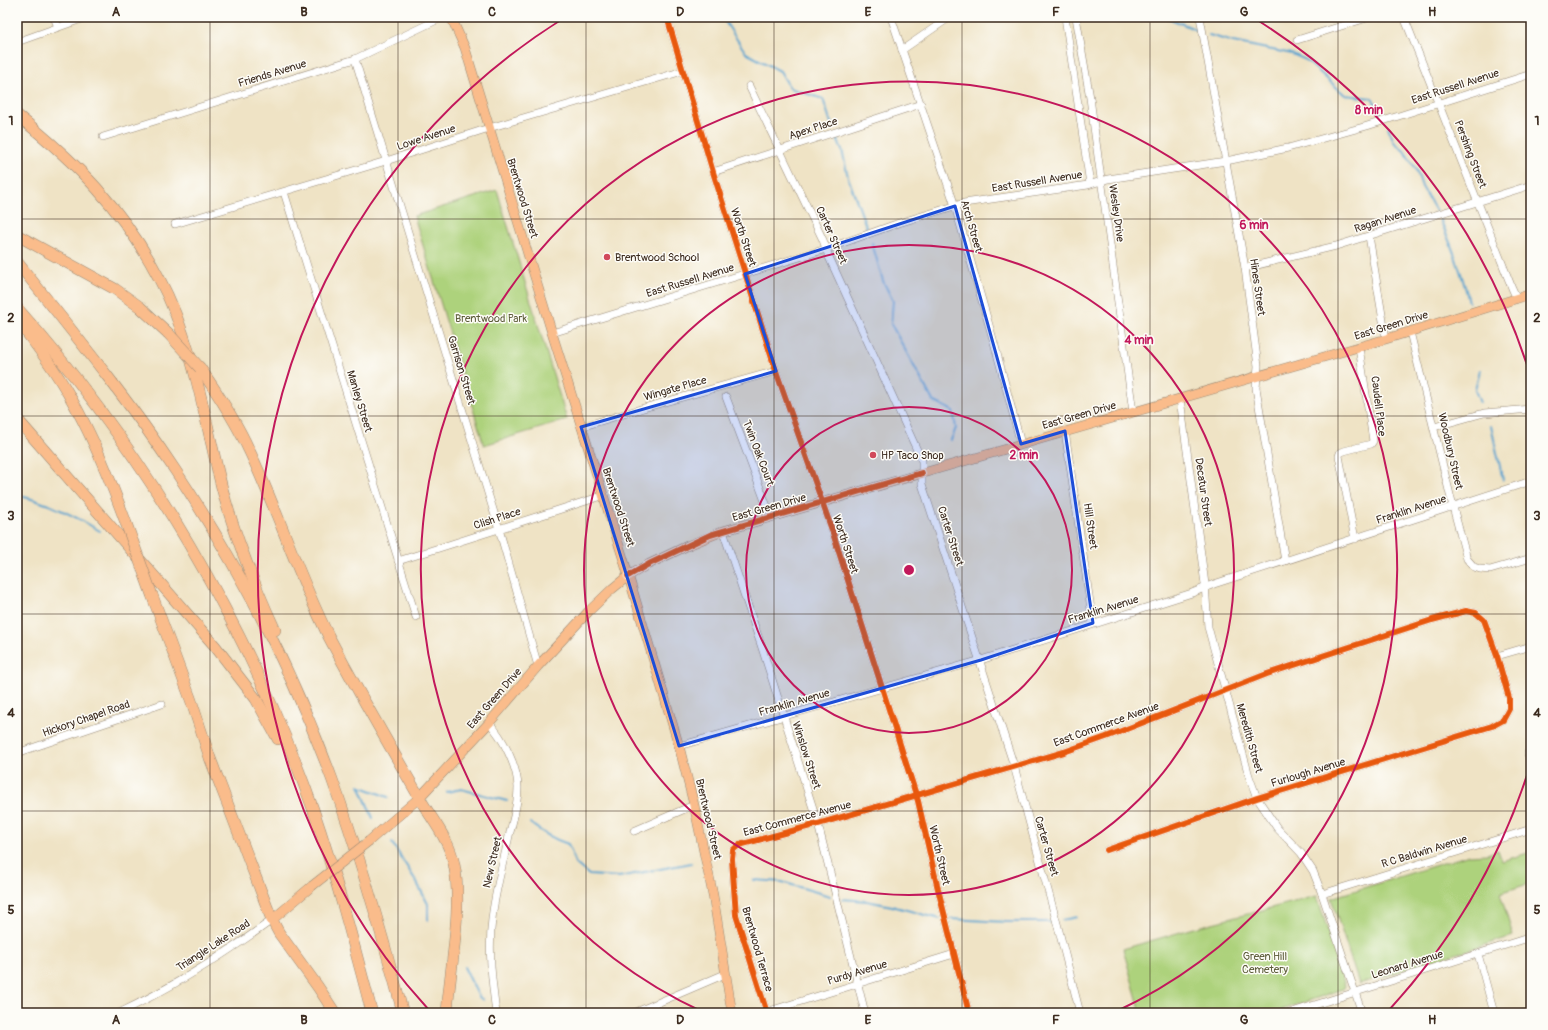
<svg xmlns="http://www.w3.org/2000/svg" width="1548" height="1030" font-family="Pangolin,sans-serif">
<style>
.green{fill:#add27c;stroke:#747e4d}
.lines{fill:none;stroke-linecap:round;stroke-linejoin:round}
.stream{stroke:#57a3cf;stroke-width:2}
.minor-casing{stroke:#958672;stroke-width:8}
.major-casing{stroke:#958672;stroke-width:10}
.highway-casing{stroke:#958672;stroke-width:12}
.minor{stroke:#fff;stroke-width:7}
.major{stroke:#fabc8b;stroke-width:9}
.highway{stroke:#fabc8b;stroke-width:11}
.major-bridge-casing{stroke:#958672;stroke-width:10;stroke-linecap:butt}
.highway-bridge-casing{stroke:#958672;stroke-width:12;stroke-linecap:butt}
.major-bridge{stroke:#fabc8b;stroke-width:9}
.highway-bridge{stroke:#fabc8b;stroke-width:11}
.cycleway-casing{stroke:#fdfcf7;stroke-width:8}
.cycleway{stroke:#e8590c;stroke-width:6}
.marked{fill:#1d4ed8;fill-opacity:0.2;stroke:#1d4ed8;stroke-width:3;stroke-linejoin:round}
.grid{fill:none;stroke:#3b2a1e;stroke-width:1;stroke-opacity:0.55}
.ring{fill:none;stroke:#c2185b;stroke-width:2}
.poi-dot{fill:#d1495b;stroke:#fdfcf7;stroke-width:1.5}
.labels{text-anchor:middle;stroke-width:3;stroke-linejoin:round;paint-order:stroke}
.street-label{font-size:11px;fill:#3b2a1e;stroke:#fdfcf7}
.poi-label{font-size:11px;fill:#3b2a1e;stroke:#fdfcf7;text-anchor:start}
.park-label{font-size:11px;fill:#5d5c3a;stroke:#fdfcf7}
.centre{fill:#c2185b;stroke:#fdfcf7;stroke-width:2}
.ring-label{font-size:12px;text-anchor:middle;font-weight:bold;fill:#c2185b;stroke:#fdfcf7;stroke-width:3;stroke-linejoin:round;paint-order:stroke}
.neatline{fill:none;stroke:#3b2a1e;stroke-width:1.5}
.grid-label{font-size:13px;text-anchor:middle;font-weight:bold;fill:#3b2a1e}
</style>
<rect width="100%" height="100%" fill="#fdfcf7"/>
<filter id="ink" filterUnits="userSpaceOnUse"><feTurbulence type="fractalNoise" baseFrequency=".025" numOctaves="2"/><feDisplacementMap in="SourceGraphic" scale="8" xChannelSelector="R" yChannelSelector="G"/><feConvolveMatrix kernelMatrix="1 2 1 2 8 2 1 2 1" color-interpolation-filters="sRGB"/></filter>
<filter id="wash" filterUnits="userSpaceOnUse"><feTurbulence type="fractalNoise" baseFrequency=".012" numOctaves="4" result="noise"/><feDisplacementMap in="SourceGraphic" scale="16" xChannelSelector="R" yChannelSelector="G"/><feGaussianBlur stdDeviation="0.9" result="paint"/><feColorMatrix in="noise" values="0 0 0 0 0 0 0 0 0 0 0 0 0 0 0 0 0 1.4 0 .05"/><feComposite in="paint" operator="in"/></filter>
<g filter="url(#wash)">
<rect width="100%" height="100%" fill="#efe3c5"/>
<g class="green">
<polygon points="497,190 567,420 484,445 414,216"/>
<polygon points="1498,850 1502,861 1531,852 1531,883 1500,893 1513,936 1359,984 1331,898 1469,855 1487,854"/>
<polygon points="1317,896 1345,986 1343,989 1273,1013 1141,1013 1123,949 1201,926"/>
</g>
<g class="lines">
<g class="stream">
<polyline points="722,17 746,53 780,71 790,88 823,99 832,126"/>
<polyline points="1166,17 1197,30"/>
<polyline points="1209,35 1233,42 1292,54 1306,60 1345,95 1372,98 1382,116"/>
<polyline points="1388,127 1394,142 1404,151 1416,169 1422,187 1436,211"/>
<polyline points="837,139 842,150 848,177 867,229"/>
<path d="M1440 219C1452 246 1462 273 1469 302"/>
<polyline points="872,243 883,281 893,301 891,324 933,401 953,411 956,428 951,440"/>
<polyline points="1480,370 1475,390 1480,403"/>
<polyline points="1491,426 1503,480"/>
<path d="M17 495C47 502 74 515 100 531"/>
<polyline points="359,785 373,818"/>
<polyline points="359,786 388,797"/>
<polyline points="447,792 461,789 507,801"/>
<path d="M530 823C542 833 553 839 568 844L576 864 589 875 619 877 691 863"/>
<polyline points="392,843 416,881 428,904 428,921"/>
<polyline points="754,880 782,882 830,896"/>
<polyline points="842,899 867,901 892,906 940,919"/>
<polyline points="951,919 1006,922 1051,922"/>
<polyline points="1062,920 1077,917"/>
<polyline points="464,967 479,997 483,1000"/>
<polyline points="506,1012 507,1013"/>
</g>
</g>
</g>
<g filter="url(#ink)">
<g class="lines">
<defs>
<g id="minor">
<polyline points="54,17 58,27"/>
<polyline points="667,17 713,172 776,371 832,530 918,801 937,885 969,1013"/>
<polyline points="891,17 955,206 995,346 1021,444"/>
<polyline points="1065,17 1090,184"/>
<polyline points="1076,17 1090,98 1133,412"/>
<polyline points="1200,17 1245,268 1258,366 1256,388 1285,561"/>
<polyline points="1404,17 1512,288 1517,299"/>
<polyline points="1297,40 1370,17"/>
<polyline points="17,42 87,17"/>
<polyline points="902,50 950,17"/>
<polyline points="355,59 499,529 538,666"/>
<polyline points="749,86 823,240 829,257 922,461 922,484 1014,766 1058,927 1080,1013"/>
<polyline points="103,137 355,59 443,17"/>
<polyline points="713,172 921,104"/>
<polyline points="284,192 416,617"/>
<polyline points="175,224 386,161 489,128 683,71"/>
<polyline points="1369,236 1386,339"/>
<polyline points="1245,268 1336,246 1531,185"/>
<polyline points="1410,332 1453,507 1467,559 1474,567 1480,569 1490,570 1531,558"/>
<polyline points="552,333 826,249 899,223 964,203 1088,185 1108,179 1226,161 1288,148 1367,126 1531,74"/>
<polyline points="726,397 771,517"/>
<polyline points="1180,399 1205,584 1208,627 1249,776 1257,798 1277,828 1301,853 1313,871 1322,894 1362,1013"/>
<polyline points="581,427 647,407 776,371"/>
<polyline points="1434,427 1484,413 1531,409"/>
<polyline points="1065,431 1093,623"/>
<polyline points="723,531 763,651 818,824 865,1013"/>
<polyline points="1355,539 1339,456 1340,453 1344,451 1371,444 1373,441 1359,347"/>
<polyline points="398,561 602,496"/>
<polyline points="1497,656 1531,646"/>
<path d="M489 723C503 737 518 768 518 788 518 805 513 820 509 836 503 864 495 891 492 919 488 950 492 982 496 1013"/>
<polyline points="1531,741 1528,754 1531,763"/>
<polyline points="679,746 981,660 1192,593 1214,584 1531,481"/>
<polyline points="17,753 162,704"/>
<polyline points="634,831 694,805"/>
<polyline points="1322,894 1531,829"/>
<polyline points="1478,954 1494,1013"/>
<polyline points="766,1012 954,954"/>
<path d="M119 1013C173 987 224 955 272 920"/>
<polyline points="634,1013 725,974"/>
<polyline points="767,1013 736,915 732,859 733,850 739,845 818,824 1064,752 1106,737 1267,674 1432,620 1466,611 1476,613 1484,620 1497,656 1509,698 1509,709 1503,720 1492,726 1257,798 1107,850"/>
<polyline points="1289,1013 1531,937"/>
</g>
<g id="major">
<polyline points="451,17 465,48 552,333 624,561 679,746 694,805 713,895 732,1013"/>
<polyline points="369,841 419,798 489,723 538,666 589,611 612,589 628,576 649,564 689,545 723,531 1386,339 1531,294"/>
<polyline points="272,920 312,886"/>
</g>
<g id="highway">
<path d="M17 115C77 163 123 209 159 278 194 344 204 417 222 488 235 537 254 584 275 630"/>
<polyline points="17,235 115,289 140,307 168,333"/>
<path d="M17 262C72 331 127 398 175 470 239 566 292 671 332 779 360 856 382 934 403 1013"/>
<path d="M17 308C146 453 248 626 313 809 336 876 354 945 372 1013"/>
<path d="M17 320C36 344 54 368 69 395 93 436 110 479 126 523"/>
<path d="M200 368C218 394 236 421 249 450 278 511 298 576 329 637 357 690 388 743 418 795 430 818 449 838 454 864 463 907 450 968 447 1013"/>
<polyline points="17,419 215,646 256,699 278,739"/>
<polyline points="152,595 191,700 210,758 272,920 279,933 318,987 335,1013"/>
</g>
</defs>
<use href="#minor" class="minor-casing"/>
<use href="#major" class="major-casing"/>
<use href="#highway" class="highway-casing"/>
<use href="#minor" class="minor"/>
<use href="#major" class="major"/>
<use href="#highway" class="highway"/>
<defs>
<polyline id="major-bridge" points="312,886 369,841"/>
<g id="highway-bridge">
<polyline points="168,333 200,368"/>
<polyline points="126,523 152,595"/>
</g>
</defs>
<use href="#major-bridge" class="major-bridge-casing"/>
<use href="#highway-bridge" class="highway-bridge-casing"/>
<use href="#major-bridge" class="major-bridge"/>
<use href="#highway-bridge" class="highway-bridge"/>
<defs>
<g id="cycleway">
<polyline points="667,17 713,172 776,371 832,530 918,801 937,885 969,1013"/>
<polyline points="628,576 649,564 710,535 922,473"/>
<polyline points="767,1013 736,915 732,859 733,850 739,845 818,824 1064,752 1106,737 1267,674 1432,620 1466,611 1476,613 1484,620 1497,656 1509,698 1509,709 1503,720 1492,726 1257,798 1107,850"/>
</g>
</defs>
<use href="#cycleway" class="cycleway-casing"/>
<use href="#cycleway" class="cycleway"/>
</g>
</g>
<path class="marked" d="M955 206 1021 444 1065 431 1093 623 981 660 679 746 581 427 776 371 745 274Z"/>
<path class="grid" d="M210 17V1013M398 17V1013M586 17V1013M774 17V1013M962 17V1013M1150 17V1013M1338 17V1013M17 219H1531M17 416H1531M17 614H1531M17 811H1531"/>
<g class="ring">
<circle cx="909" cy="570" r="163"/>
<circle cx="909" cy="570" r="325"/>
<path d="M703 1012A488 488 0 1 1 1115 1012"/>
<path d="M1530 766A651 651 0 0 1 1389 1010M429 1010A651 651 0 0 1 564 18M1254 18A651 651 0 0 1 1530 374"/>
</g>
<g class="poi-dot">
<circle cx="607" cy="257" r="4"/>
<circle cx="873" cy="455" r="4"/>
</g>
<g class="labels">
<g class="street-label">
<text transform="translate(272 73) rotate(-17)" y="4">Friends Avenue</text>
<text transform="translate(1455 86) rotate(-18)" y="4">East Russell Avenue</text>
<text transform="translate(813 128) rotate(-18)" y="4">Apex Place</text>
<text transform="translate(426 137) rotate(-18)" y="4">Lowe Avenue</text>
<text transform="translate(1471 154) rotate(69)" y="4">Pershing Street</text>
<text transform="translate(1037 181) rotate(-9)" y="4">East Russell Avenue</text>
<text transform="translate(523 198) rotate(73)" y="4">Brentwood Street</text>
<text transform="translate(1117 213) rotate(82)" y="4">Wesley Drive</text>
<text transform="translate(1385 219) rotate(-18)" y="4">Ragan Avenue</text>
<text transform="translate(972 226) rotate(74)" y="4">Arch Street</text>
<text transform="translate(832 235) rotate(66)" y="4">Carter Street</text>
<text transform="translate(744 237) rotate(72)" y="4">Worth Street</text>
<text transform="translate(690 280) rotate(-17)" y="4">East Russell Avenue</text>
<text transform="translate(1258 287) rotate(82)" y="4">Hines Street</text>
<text transform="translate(1391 325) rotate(-17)" y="4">East Green Drive</text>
<text transform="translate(462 370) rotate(73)" y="4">Garrison Street</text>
<text transform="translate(675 388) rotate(-16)" y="4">Wingate Place</text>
<text transform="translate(360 401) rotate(73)" y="4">Manley Street</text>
<text transform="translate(1379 406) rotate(83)" y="4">Caudell Place</text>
<text transform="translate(1079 415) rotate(-16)" y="4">East Green Drive</text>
<text transform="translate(1451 451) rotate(77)" y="4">Woodbury Street</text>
<text transform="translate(759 453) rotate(69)" y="4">Twin Oak Court</text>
<text transform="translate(1204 492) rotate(82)" y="4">Decatur Street</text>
<text transform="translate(619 507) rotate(72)" y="4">Brentwood Street</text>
<text transform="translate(769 507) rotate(-16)" y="4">East Green Drive</text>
<text transform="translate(1411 509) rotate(-18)" y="4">Franklin Avenue</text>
<text transform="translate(497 518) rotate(-18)" y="4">Clish Place</text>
<text transform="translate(1091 526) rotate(82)" y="4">Hill Street</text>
<text transform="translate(951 536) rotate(72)" y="4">Carter Street</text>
<text transform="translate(846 544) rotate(72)" y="4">Worth Street</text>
<text transform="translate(1103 609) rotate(-17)" y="4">Franklin Avenue</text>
<text transform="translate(494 698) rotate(-49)" y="4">East Green Drive</text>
<text transform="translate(794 702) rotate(-16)" y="4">Franklin Avenue</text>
<text transform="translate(86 718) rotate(-19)" y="4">Hickory Chapel Road</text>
<text transform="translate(1106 724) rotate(-20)" y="4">East Commerce Avenue</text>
<text transform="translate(1250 738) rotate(74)" y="4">Meredith Street</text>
<text transform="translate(807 755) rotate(72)" y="4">Winslow Street</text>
<text transform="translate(1308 772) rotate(-17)" y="4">Furlough Avenue</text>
<text transform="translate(797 818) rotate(-15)" y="4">East Commerce Avenue</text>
<text transform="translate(709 819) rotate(77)" y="4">Brentwood Street</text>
<text transform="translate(1047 846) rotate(74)" y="4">Carter Street</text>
<text transform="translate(1424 851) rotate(-17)" y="4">R C Baldwin Avenue</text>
<text transform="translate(940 855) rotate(77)" y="4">Worth Street</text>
<text transform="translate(492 862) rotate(-77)" y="4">New Street</text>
<text transform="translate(213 945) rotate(-33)" y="4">Triangle Lake Road</text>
<text transform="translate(758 949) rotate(74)" y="4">Brentwood Terrace</text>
<text transform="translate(1407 964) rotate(-17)" y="4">Leonard Avenue</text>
<text transform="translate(857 972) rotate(-17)" y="4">Purdy Avenue</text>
</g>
<g class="poi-label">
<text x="615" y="261">Brentwood School</text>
<text x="881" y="459">HP Taco Shop</text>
</g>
<g class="park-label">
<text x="491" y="322">Brentwood Park</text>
<text x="1265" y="960">Green Hill<tspan x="1265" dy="13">Cemetery</tspan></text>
</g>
</g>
<circle cx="909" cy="570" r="6" class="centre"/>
<g class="ring-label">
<text x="1369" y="114">8 min</text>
<text x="1254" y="229">6 min</text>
<text x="1139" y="344">4 min</text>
<text x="1024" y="459">2 min</text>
</g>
<rect width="1548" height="1030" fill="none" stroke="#fdfcf7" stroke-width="44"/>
<rect x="22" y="22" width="1504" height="986" class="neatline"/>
<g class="grid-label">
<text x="116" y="16">A</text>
<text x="304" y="16">B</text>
<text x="492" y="16">C</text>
<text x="680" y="16">D</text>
<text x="868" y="16">E</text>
<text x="1056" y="16">F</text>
<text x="1244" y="16">G</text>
<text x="1432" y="16">H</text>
<text x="11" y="125">1</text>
<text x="1537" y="125">1</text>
<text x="11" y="322">2</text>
<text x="1537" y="322">2</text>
<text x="11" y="520">3</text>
<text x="1537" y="520">3</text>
<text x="11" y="717">4</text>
<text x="1537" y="717">4</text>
<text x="11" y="914">5</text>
<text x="1537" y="914">5</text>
<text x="116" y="1024">A</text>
<text x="304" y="1024">B</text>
<text x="492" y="1024">C</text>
<text x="680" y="1024">D</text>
<text x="868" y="1024">E</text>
<text x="1056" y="1024">F</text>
<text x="1244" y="1024">G</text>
<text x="1432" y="1024">H</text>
</g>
</svg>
